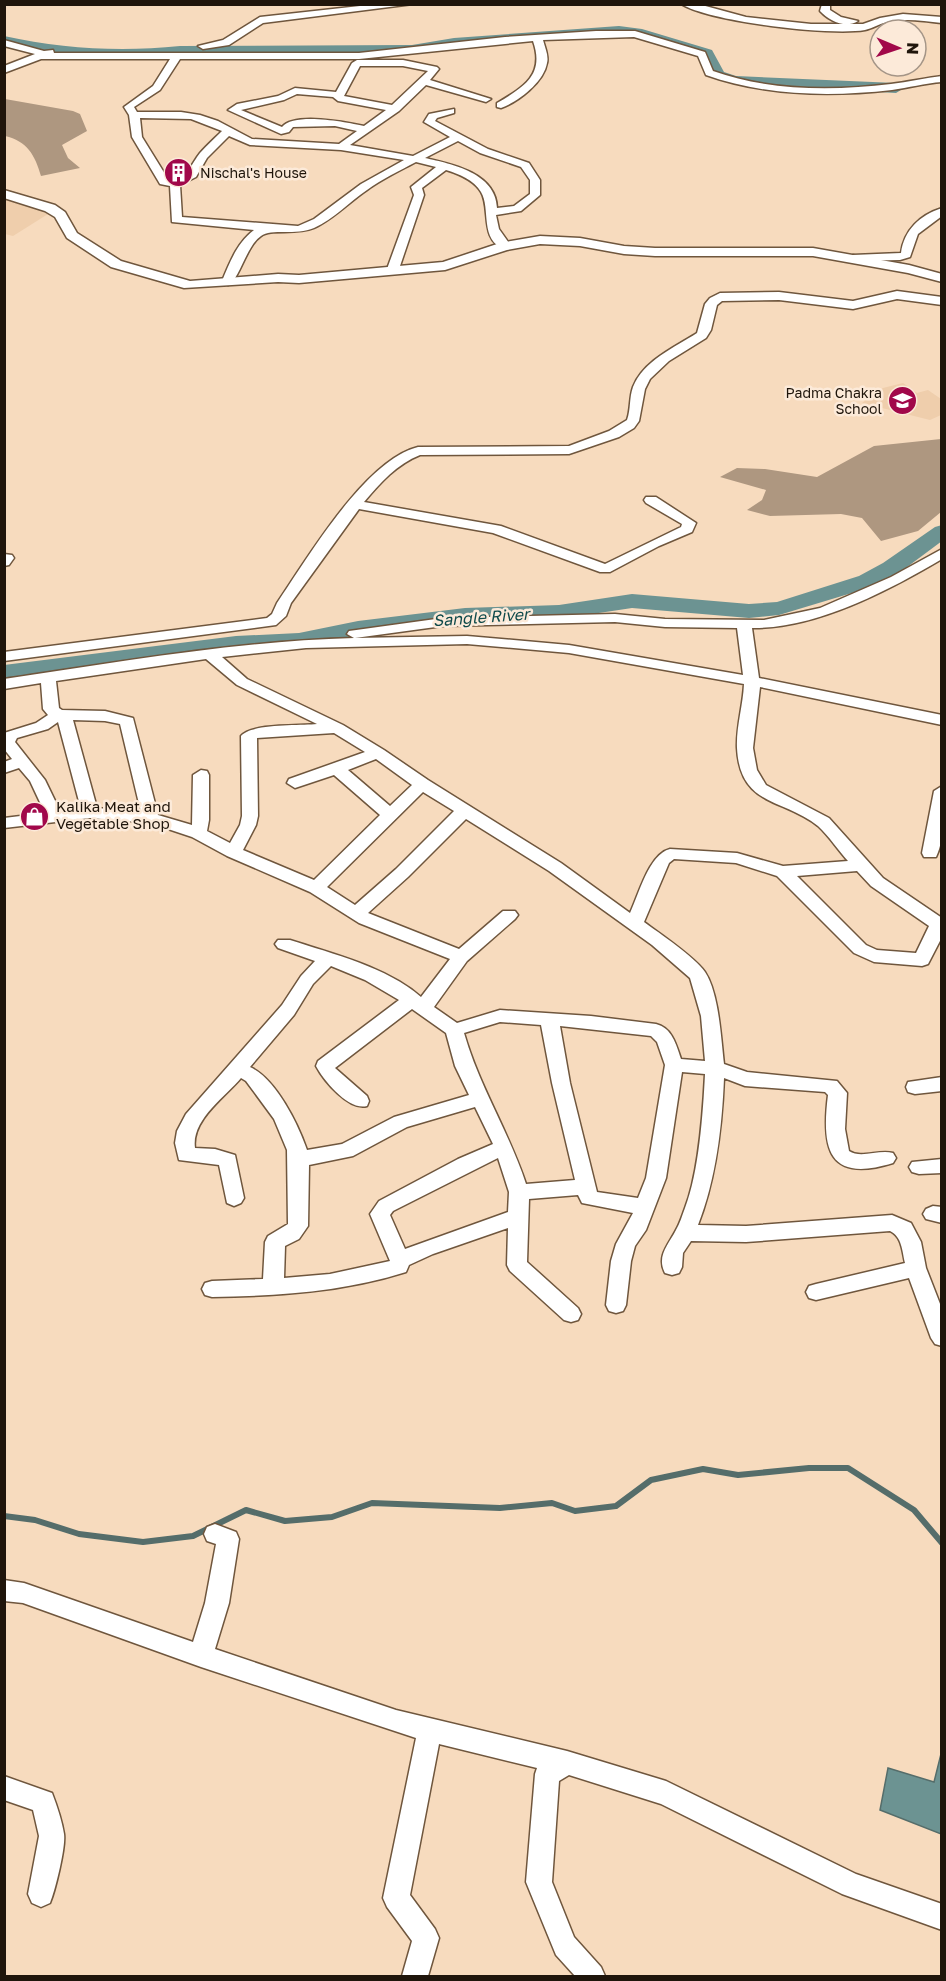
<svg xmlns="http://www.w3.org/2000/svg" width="946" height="1981" font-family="'Golos Text',sans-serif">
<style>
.built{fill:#efceac}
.forest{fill:#ae9780}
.water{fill:#6c9392;stroke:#556d6a;stroke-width:1.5}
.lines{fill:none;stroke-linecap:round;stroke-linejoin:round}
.stream{stroke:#556d6a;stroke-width:6}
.river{fill:#6c9392;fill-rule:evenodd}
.minor-casing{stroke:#6f563d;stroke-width:3}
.tertiary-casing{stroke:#6f563d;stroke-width:3}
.minor{fill:#fff;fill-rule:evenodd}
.tertiary{fill:#fff;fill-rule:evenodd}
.labels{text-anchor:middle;stroke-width:5;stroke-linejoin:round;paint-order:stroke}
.far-poi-label{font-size:14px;fill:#1f150b;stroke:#fcead9;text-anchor:start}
.poi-label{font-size:15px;fill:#1f150b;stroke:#fcead9;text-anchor:start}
.water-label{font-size:16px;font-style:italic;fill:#0f4a4b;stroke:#fcead9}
</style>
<rect width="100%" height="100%" fill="#f7dbbe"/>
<g class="built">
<polygon points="5,199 39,209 48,214 13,236 5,234"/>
<polygon points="903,383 917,393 928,390 941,399 941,415 930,420 862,403 883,388"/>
</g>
<g class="forest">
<path d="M5 99 73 111 80 114 87 131 62 145 68 158 80 168 41 176C35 155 27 141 5 136Z"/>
<polygon points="941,439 941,512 918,531 881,541 862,518 841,514 770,516 747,510 762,500 766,490 720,477 737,468 765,469 817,477 874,446"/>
</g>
<polygon class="water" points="941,1754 941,1834 880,1810 888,1768 934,1782"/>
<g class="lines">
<polyline class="stream" points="4,1516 35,1520 79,1534 143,1542 193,1536 246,1510 285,1521 332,1517 372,1503 500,1508 552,1503 575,1511 616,1506 651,1480 703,1469 738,1475 809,1468 848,1468 914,1510 942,1543"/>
<g class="river">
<path d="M619 26 642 29 712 50 724 72 736 76 896 83 904 88 896 93 735 84 713 78 701 56 636 36 619 34 454 46 412 53 180 54C121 61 63 57 4 44V36C63 49 121 52 180 46L412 45 454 38Z"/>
<polygon points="942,525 942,541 899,573 875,586 779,615 749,618 632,608 559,619 465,622 358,635 299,647 236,650 4,679 4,665 236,636 299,633 358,621 465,608 559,605 632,594 749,604 777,602 859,576 883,563 935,527"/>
</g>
<defs>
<g id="minor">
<polygon points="378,4 413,4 263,23 229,45 203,49 198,46 223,40 260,17"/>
<path d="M681 4H698L746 17 811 24H863L880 18 903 14 942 17V23C923 21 905 18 887 22 879 24 873 28 865 30 830 36 711 22 681 4Z"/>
<path d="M822 4H830V10L841 17 858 21C846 29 829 21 820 11Z"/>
<path d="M596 31H635L705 52 713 71C769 91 833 91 891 84 908 82 925 78 942 76V82C925 83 908 88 892 90 830 97 765 96 706 75L698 56 634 37 543 40C545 48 549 56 547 63 544 82 518 102 501 108L497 107V103C524 87 545 75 533 41L359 59H180L160 90 134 107 137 112H181L200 115 218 121 252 139 339 144 357 131 335 126 293 127 289 132 281 134 228 110 237 104 278 96 295 88 336 92 352 63 357 60H403L437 67 439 69 430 80 491 99 486 102 426 85 399 111 350 145 413 156 450 137 424 122 429 114 454 109V113L437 118 435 121 488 149 529 163 540 180V195L521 211 496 215 499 229 511 246 505 249C479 241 491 208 481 192 474 180 459 174 446 170L422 188 424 195 399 269 393 272 387 269 414 195 411 187 436 167 416 162C399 171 382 179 367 190 349 202 334 219 314 228 296 236 271 228 261 236 246 246 239 281 228 285L222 281C230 262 237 243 254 230L172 222 170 186 160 184 132 137 129 115 124 107 153 86 170 59H41L4 73V66L35 54 4 46V40L44 51 53 50 54 53H359L505 37ZM360 66H403L428 71 392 105 344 96ZM297 94 333 97 338 101 386 110 364 126C346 122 294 112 282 127L241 110 284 100ZM140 118 191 119 222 131C215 138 207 145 200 153 191 164 186 183 168 179L142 137ZM229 136 250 145 341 150 404 160 361 184 314 219 298 226 182 217 180 185 196 177 207 158ZM458 141 480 153 521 167 530 180V194L514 206 497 208C496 173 452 164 425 158Z"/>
<path d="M942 208V216L918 234 910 257 900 260 853 261 847 258 853 255 901 253C904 230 920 215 942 208Z"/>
<path d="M897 291 942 297V305L897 299 853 309 779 300 722 301 717 305 711 330 706 338 669 361 650 379 645 389 639 421 634 428 619 437 569 454 420 455C397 464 380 483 364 502L501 526 605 564 681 527 682 524 646 503 644 500 646 497H656L696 523 692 532 659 546 610 572H600L493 533 359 509 291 603 286 616 276 625 4 661V652L267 618 272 614 277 603C307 559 365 460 418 447L569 446 609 431 627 420C631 409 629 398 633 387 643 361 675 347 697 333L705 304 710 298 720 293 779 292 853 301Z"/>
<path d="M942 549V559C888 591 815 629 752 628L759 678 942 715V725L760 687 753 748 757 770 766 785 829 818 883 878 942 918V937L928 964 922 966 874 962 854 953 777 876 736 863 674 859 669 863 644 922C659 933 695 957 705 972 719 993 721 1039 724 1064L747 1072 837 1081 847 1093 845 1129 849 1151C861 1159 879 1149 893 1153L896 1158 893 1163C829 1183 821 1150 828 1095L825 1092 745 1086 724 1078C722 1128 716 1179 698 1225L746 1226 892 1215 911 1223 921 1242 926 1268 942 1309V1346L935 1344 931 1338 909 1278 816 1300 809 1298 806 1292 809 1286 816 1284 905 1263C902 1250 902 1237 890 1231L746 1242 691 1241 683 1253 682 1267 679 1273 672 1275 665 1273C656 1256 669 1244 676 1230 680 1223 682 1216 685 1208 699 1172 703 1114 705 1074L682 1072 666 1178 646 1230 635 1246 631 1261 626 1305 623 1311 616 1313 609 1311 606 1305 611 1261 616 1244 633 1213 582 1203 578 1195 529 1199 527 1262 578 1308 581 1314 578 1320 571 1322 564 1320 510 1271 507 1265 508 1228 433 1254 409 1265 406 1272C343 1292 278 1296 212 1297L205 1295 202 1289 205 1283 212 1281 263 1279 265 1242 268 1236 288 1224 287 1150 274 1119 246 1081 241 1078C225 1097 191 1120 195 1148L215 1149 235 1155 244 1198 241 1203 234 1206 227 1203 219 1165 179 1160 175 1143 177 1131 186 1114 282 1005 301 976 315 961 278 948 275 944 278 940H290C333 954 387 967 421 997L450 959 359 923 310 892 227 856 192 837 150 823 90 818 4 828V818L45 813 30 781 19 768 4 773V762L12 759 4 749V733L36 723 48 715 43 709 41 683 4 689V679C120 662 236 641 354 638L347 634 349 631 443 618 615 614 665 619 764 620 820 608 891 577ZM615 622 665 627 737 628 743 675 569 645 467 636 355 638 443 626ZM467 644 569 653 744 684C743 706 736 727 737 748 740 807 783 798 818 826 829 836 838 850 848 861L783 866 737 853 670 849C649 854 639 894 630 913L561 863 428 780 384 750 343 725 247 679 222 657 306 648ZM206 659 237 685 317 724C300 726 252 723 241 736L242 816 240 825 230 843 207 831 209 820V775L207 771 201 770 193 775 192 825 158 815 133 718 105 711 62 710 59 708 56 681ZM73 720 105 721 120 724 141 812 97 808ZM58 722 81 809 60 811 45 780 15 742 17 738 48 729ZM334 733 365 752 289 779 287 783 295 788 334 775 380 815 314 880 243 850 256 825 258 816 257 738ZM376 759 412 785 390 806 348 770ZM423 792 454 811 396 869 355 905 327 887ZM466 819 549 871 652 945 690 978 701 1016 705 1061 681 1059C676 1044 672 1028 656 1024L591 1016 500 1010 457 1023 434 1007 467 961 515 919 518 915 515 911H503L459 949 368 913 408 877ZM857 871 871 886 929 926 916 953 877 950 866 945 797 876ZM331 966 365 980 399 1000 318 1061 316 1066C324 1081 349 1111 367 1106L369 1101 367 1096 335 1068 412 1009 446 1033 455 1066 469 1095 394 1117 342 1144 307 1150C298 1124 276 1079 250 1067L294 1015 313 984ZM500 1022 541 1025 552 1083 575 1180 526 1184C509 1132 479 1086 464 1033ZM560 1026 651 1036 657 1042 665 1065 646 1178 638 1198 597 1192 570 1083ZM475 1107 493 1144 458 1159 379 1201 370 1214 390 1261 330 1274 284 1278 285 1246 299 1239 308 1226 309 1165 353 1156 407 1127ZM498 1158 509 1192 508 1212 405 1249 390 1215 393 1211Z"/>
<polygon points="4,554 12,555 14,558 9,565 4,566"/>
<path d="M942 786C942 807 946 838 936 857H924L922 853 934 791Z"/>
<polygon points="942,1077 942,1091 915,1094 908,1092 906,1087 908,1082"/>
<polygon points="942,1159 942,1173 919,1174 912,1172 909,1167 912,1162"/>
<polygon points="933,1206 942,1207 942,1223 926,1219 923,1214 926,1209"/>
<polygon points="215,1524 236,1532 239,1539 229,1603 215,1649 396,1710 567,1751 666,1781 856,1874 942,1904 942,1930 842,1894 661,1804 569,1775 559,1781 552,1882 574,1937 601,1967 605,1976 575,1976 556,1955 526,1882 535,1774 537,1768 439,1744 410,1895 435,1929 439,1938 428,1976 402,1976 412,1941 387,1907 383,1898 416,1738 201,1667 23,1603 4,1601 4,1580 24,1583 193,1642 205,1603 216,1544 207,1541 204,1534 207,1527"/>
<path d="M4 1776 52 1793C57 1806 62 1821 64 1834 66 1847 55 1891 50 1903L41 1907 32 1903 28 1894 39 1836 33 1810 4 1800Z"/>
</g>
<polygon id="tertiary" points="4,190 55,205 65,212 77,233 121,261 190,281 278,274 299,275 443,262 500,243 540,236 580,238 624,246 655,248 813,248 909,265 942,274 942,282 908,273 813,256 655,256 624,254 580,246 540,244 507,250 445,270 299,283 278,282 184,288 111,267 67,238 55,217 45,211 4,198"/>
</defs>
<use href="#minor" class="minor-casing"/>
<use href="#tertiary" class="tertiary-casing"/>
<use href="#minor" class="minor"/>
<use href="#tertiary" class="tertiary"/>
</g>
<defs>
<symbol id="building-disc" viewBox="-11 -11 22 22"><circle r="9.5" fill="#a1084a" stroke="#fcead9"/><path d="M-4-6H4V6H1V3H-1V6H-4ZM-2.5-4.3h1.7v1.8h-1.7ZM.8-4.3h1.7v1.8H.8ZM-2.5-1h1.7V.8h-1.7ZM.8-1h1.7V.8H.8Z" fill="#fff"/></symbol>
<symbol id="school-disc" viewBox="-11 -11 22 22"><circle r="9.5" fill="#a1084a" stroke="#fcead9"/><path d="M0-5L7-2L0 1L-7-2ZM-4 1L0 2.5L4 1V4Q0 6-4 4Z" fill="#fff"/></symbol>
<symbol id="shop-disc" viewBox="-11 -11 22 22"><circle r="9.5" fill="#a1084a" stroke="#fcead9"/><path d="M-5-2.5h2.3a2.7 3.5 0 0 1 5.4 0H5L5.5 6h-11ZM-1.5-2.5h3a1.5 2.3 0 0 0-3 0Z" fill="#fff"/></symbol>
</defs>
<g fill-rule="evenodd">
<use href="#building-disc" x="162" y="156" width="33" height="33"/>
<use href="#school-disc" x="886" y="384" width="33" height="33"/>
<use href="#shop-disc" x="18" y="800" width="33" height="33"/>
</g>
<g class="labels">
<g class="far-poi-label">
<text x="200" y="178">Nischal's House</text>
<text x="882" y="398" text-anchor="end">Padma Chakra<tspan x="882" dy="16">School</tspan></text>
</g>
<g class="poi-label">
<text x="56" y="812">Kalika Meat and<tspan x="56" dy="17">Vegetable Shop</tspan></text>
</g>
<g class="water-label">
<text transform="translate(481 617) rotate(-4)" y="6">Sangle River</text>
</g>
</g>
<rect width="946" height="1981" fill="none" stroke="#1f150b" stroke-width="12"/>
<g transform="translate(898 48) rotate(92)"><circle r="28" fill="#fcead9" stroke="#a49587" stroke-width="1.5"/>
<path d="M0-4.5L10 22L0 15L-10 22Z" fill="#a1084a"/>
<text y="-9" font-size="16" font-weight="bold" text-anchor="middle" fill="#1f150b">N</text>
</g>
</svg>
